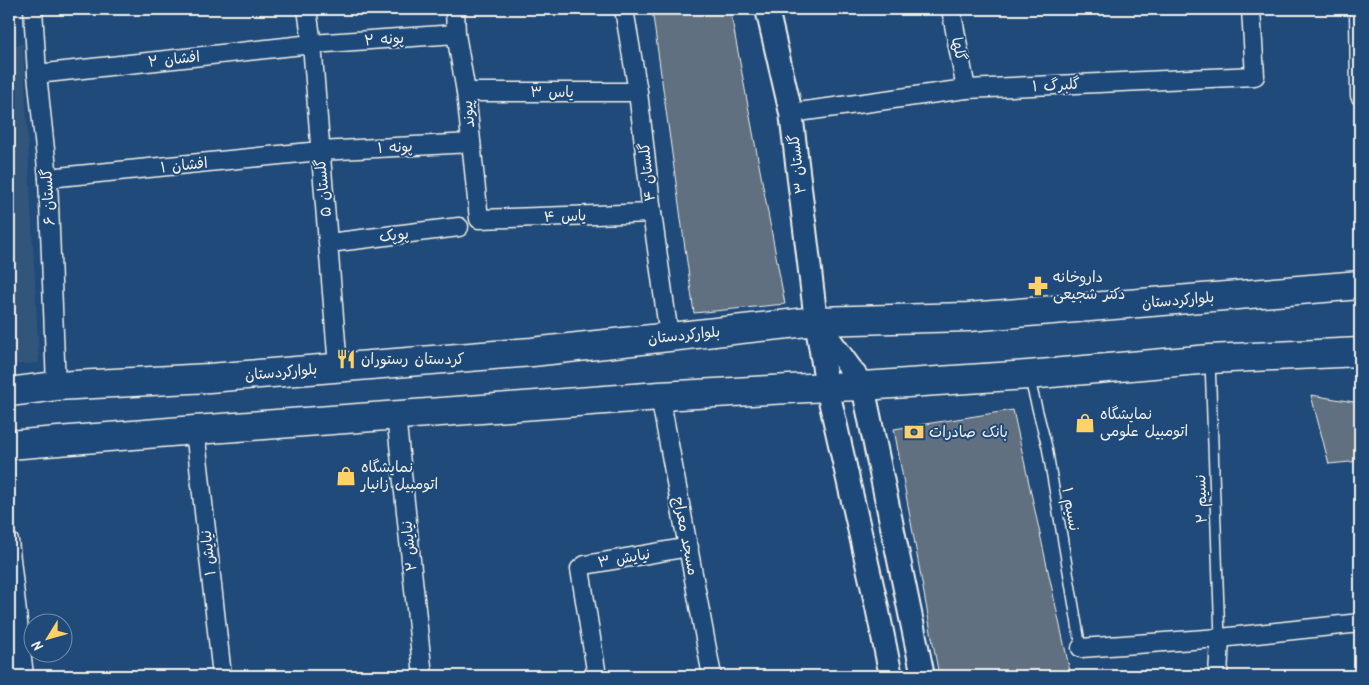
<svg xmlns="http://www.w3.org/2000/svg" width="1369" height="685" font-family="Kalam,'Playpen Sans Arabic',sans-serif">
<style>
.built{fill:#32557c}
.building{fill:#607080;stroke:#f4f1e8}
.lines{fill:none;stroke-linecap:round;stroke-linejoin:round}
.service-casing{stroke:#f4f1e8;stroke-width:12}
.minor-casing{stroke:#f4f1e8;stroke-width:21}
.tertiary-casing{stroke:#f4f1e8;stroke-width:26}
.primary-casing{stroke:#f4f1e8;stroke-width:31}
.service{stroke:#1f4a7a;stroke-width:9}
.minor{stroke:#1f4a7a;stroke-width:18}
.tertiary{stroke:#1f4a7a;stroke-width:22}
.primary{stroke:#1f4a7a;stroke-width:28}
.labels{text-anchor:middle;stroke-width:4;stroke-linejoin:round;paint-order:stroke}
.street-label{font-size:15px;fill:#f4f1e8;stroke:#1f4a7a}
.poi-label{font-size:15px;fill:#f4f1e8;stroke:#1f4a7a;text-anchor:start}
</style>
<rect width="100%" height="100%" fill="#1f4a7a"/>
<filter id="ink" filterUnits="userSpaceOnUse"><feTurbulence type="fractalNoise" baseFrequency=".02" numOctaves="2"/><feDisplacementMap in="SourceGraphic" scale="10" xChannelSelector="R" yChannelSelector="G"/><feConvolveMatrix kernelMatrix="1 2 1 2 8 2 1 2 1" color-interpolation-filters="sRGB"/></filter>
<g filter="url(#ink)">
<polygon class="built" points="23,44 39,363 9,365 9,45"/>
<g class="building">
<polygon points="652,9 730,9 785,304 694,313"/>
<polygon points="1311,395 1360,403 1360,461 1329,464"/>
<polygon points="1013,410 1071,676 939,676 894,429"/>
</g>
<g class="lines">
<defs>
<g id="service">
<polyline points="1210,361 1220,638"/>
<polyline points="1029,377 1047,447 1081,648"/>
</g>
<g id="minor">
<polyline points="33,9 37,74 48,178 56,386"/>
<polyline points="307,9 312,44 338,367"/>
<polyline points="455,9 456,34 466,92 479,219 652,213"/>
<polyline points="624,9 638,92 652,213 669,336"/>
<polyline points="951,9 966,89"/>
<polyline points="1359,9 1360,96"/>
<polyline points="37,74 312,44 456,34"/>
<polyline points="466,92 638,92"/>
<polyline points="791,113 966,89 1255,76 1251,9"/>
<polyline points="48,178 320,151 471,143"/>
<polyline points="329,243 459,227"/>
<polyline points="660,396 712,676"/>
<polyline points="396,415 423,676"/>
<polyline points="195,430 222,676"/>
<polyline points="9,541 24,676"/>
<polyline points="1081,648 1220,638 1360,623"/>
<polyline points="597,676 580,569 585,565 689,547"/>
<polyline points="1218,676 1220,638"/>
</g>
<g id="tertiary">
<polyline points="767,9 791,113 816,321 827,387 877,607 891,676"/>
<polyline points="819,325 863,386 923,676"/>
</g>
<g id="primary">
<polyline points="9,392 56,386 209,378 532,352 816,321 968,317 1360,285"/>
<polyline points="9,445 195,430 660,396 827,387 863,386 1028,375 1210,359 1360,352"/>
</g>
</defs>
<use href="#service" class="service-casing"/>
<use href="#minor" class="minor-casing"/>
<use href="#tertiary" class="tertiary-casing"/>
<use href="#primary" class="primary-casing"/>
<use href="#service" class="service"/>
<use href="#minor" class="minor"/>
<use href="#tertiary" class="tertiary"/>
<use href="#primary" class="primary"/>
</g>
</g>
<defs>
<symbol id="pharmacy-bare" viewBox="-9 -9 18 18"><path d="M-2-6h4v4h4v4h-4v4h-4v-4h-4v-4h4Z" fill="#ffd166" stroke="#1f4a7a" stroke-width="2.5" paint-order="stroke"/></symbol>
<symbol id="restaurant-bare" viewBox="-9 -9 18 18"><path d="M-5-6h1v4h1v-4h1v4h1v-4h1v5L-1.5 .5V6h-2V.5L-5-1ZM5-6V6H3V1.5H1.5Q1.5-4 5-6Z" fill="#ffd166" stroke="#1f4a7a" stroke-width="2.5" paint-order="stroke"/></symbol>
<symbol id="shop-bare" viewBox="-9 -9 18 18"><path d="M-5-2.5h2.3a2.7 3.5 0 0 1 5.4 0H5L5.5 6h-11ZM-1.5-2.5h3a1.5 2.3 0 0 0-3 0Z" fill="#ffd166" stroke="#1f4a7a" stroke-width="2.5" paint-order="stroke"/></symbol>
<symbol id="bank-bare" viewBox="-9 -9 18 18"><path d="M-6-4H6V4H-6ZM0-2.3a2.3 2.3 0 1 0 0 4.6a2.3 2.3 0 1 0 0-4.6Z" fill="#ffd166" stroke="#1f4a7a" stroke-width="2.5" paint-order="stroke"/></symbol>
</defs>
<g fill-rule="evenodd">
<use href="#pharmacy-bare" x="1024" y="272" width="28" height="28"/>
<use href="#restaurant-bare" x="332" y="345" width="28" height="28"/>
<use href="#shop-bare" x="1071" y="409" width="28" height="28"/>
<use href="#bank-bare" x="900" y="418" width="28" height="28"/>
<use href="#shop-bare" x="332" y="462" width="28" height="28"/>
</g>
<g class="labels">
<g class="street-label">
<text transform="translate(384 39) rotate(-4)" y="5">پونه ۲</text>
<text transform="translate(959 49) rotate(79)" y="5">گلها</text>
<text transform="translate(174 59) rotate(-6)" y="5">افشان ۲</text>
<text transform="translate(1056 85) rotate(-3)" y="5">گلبرگ ۱</text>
<text x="552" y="97">یاس ۳</text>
<text transform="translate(468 114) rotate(-95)" y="5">پیوند</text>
<text transform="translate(395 147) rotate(-3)" y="5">پونه ۱</text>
<text transform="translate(797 164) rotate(-97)" y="5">گلستان ۳</text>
<text transform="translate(184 165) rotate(-6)" y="5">افشان ۱</text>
<text transform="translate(647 172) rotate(-96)" y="5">گلستان ۴</text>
<text transform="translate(323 188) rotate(-96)" y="5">گلستان ۵</text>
<text transform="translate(48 197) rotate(-93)" y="5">گلستان ۶</text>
<text transform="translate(565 216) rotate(-2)" y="5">یاس ۴</text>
<text transform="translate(394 235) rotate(-7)" y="5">پوپک</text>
<text transform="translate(1178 300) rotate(-5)" y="5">بلوارکردستان</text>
<text transform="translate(684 335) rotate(-6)" y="5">بلوارکردستان</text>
<text transform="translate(281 372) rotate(-5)" y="5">بلوارکردستان</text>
<text transform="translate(1201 499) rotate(-92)" y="5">نسیم ۲</text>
<text transform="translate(1071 509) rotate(80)" y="5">نسیم ۱</text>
<text transform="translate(686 536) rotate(79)" y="5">مسجد معراج</text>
<text transform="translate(409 546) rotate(-96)" y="5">نیایش ۲</text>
<text transform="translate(208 553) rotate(-96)" y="5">نیایش ۱</text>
<text transform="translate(624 558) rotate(-10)" y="5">نیایش ۳</text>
</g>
<g class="poi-label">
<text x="1053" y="282">داروخانه<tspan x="1053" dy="17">دکتر شجیعی</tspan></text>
<text x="361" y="364">کردستان رستوران</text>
<text x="1100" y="419">نمایشگاه<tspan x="1100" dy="17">اتومبیل علومی</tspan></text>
<text x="929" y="437">بانک صادرات</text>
<text x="361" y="472">نمایشگاه<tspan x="361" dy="17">اتومبیل زانیار</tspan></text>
</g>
</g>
<rect width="1369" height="685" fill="none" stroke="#1f4a7a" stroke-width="30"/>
<rect x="15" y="15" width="1339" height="655" fill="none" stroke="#f4f1e8" stroke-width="2" filter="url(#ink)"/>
<g transform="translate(48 638) rotate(233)"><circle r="24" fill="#1f4a7a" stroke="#748da6"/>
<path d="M0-4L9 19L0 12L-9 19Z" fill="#ffd166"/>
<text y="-8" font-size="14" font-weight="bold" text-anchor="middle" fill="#f4f1e8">N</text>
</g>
</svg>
